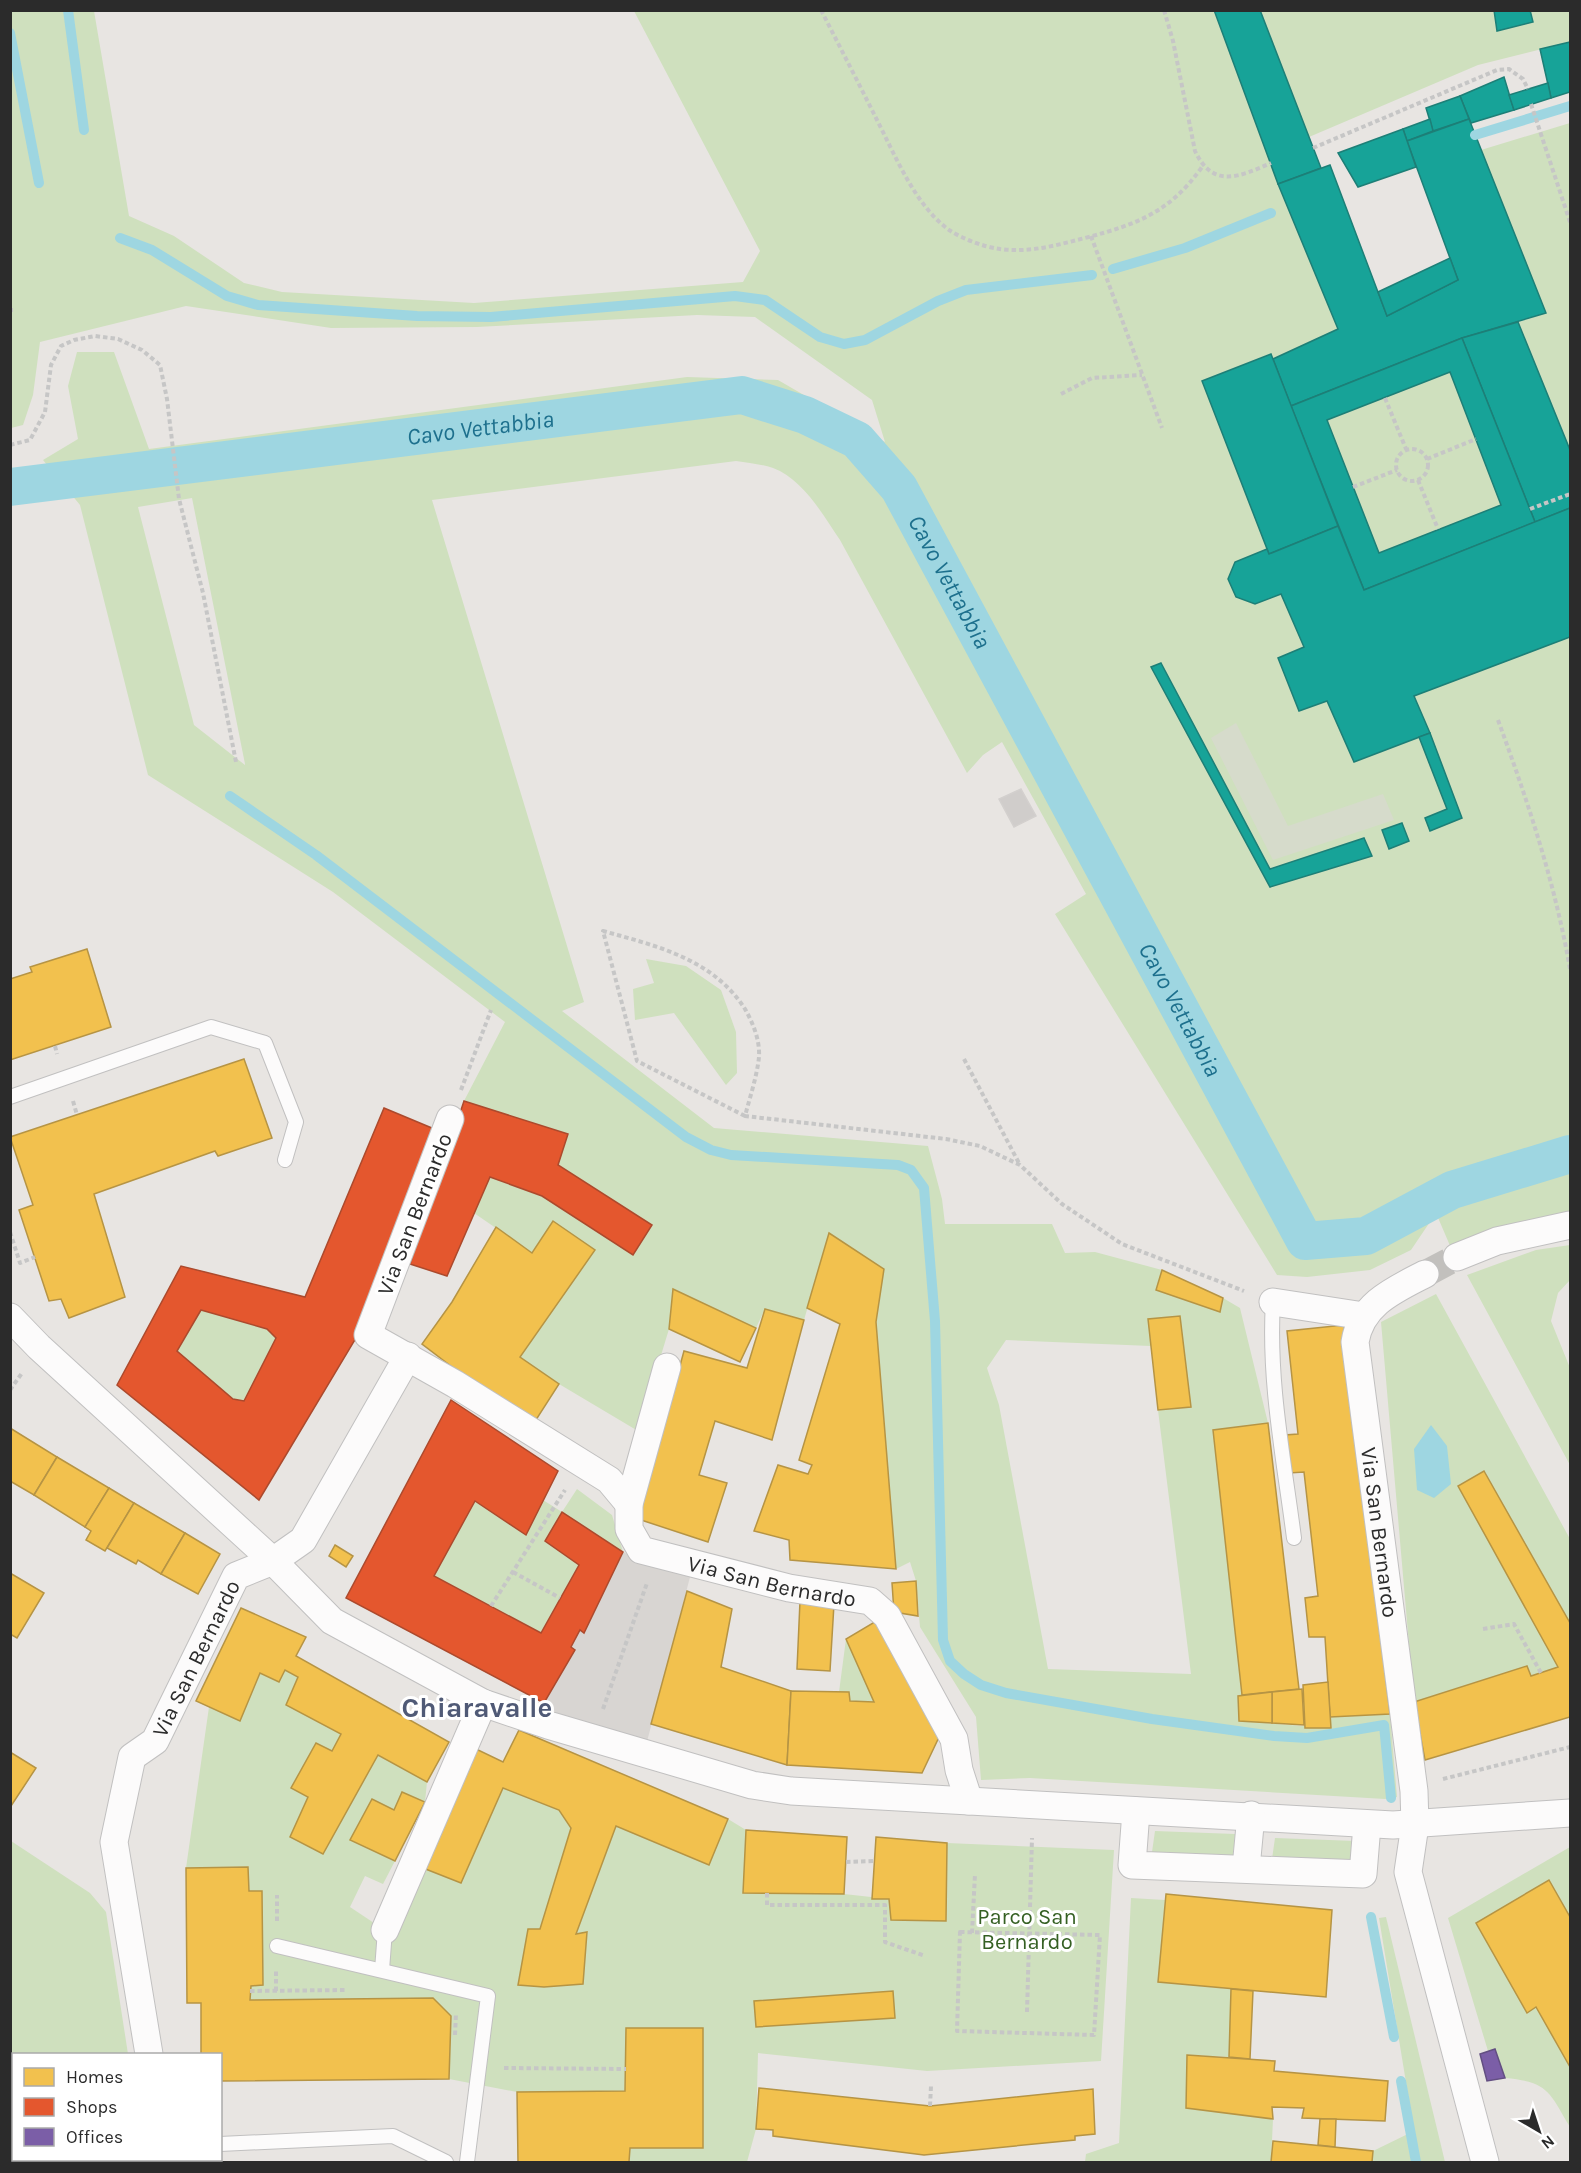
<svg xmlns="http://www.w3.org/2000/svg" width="1581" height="2173" font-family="Karla,sans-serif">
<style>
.green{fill:#cfe0be;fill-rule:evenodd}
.cemetery{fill:#d6dbcb}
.plaza{fill:#d8d5d2}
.water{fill:#9ed6e1}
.homes{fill:#f2c14e;stroke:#b69444;stroke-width:1.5}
.shops{fill:#e4572e;stroke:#ac4a2d;stroke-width:1.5;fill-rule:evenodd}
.offices{fill:#7b5ea7;stroke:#634f82;stroke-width:1.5}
.public{fill:#17a398;stroke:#1d7f77;stroke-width:1.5;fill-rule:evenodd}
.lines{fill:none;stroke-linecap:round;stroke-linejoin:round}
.stream{stroke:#9ed6e1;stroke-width:10}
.canal{stroke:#9ed6e1;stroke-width:38}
.building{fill:#d0cdcb;stroke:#d3d0ce;stroke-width:1.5}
.street-tunnel{stroke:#c2c0bd;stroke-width:27;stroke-dasharray:27 14;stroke-linecap:butt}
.lane-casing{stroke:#c1c0c0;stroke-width:16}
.street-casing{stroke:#c1c0c0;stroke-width:29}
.path{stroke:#c6c6c6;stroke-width:4;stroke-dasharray:4.5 3;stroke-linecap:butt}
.lane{stroke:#fcfbfb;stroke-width:14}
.street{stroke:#fcfbfb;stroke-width:27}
.labels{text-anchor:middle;stroke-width:6;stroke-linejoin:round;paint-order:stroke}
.street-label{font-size:22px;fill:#2b2b2b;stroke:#fff}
.park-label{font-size:22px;fill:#356023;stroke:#fff}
.water-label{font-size:24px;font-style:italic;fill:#1d708d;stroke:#fff}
.district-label{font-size:28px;font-weight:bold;fill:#505a76;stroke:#fff}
</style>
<rect width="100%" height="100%" fill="#e8e5e2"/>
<g class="green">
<path d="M11 11H94L129 216 174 236 244 283 282 292 474 303 743 282 760 251 634 11H1214L1278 184 1338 329 1273 359 1270 354 1202 381 1267 549 1235 562 1228 579 1236 597 1255 604 1281 594 1304 647 1278 658 1299 711 1327 701 1354 762 1430 733 1414 696 1570 637V1218L1451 1248 1436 1213 1411 1250 1370 1270 1307 1277 1277 1275 1055 914 1086 894 1002 742 983 755 967 773 840 540C823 515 803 479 773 468 761 464 748 463 736 461L432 500 584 1002 562 1011 714 1128 928 1146 942 1199 945 1224H1052L1065 1253 1095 1252 1162 1270 1220 1311 1223 1298 1240 1308 1268 1423 1213 1430 1242 1695 1238 1696 1239 1721 1330 1728V1717L1390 1714 1397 1797 1385 1799 1030 1778 981 1780 976 1717 920 1627 916 1581 910 1562 896 1569 876 1322 884 1269 829 1234 804 1320 765 1309 756 1328 673 1289 669 1329 638 1431 559 1384 520 1357 595 1250 553 1222 532 1253 474 1213 490 1177 542 1196 633 1255 652 1225 558 1165 568 1134 464 1101 505 1022 333 892 148 775 80 505 43 460 78 439 68 386 77 352H114L149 449 687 377 778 380 885 442 872 400 755 317 697 315 477 327 331 328 186 306 40 342 33 395 23 425 11 428ZM192 498 245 764V765L194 725 138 507ZM1161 663 1270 869 1364 838 1270 887 1151 667ZM1180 1316 1191 1407 1158 1410 1191 1674 1048 1669 999 1405 987 1368 1006 1340 1151 1346 1148 1319Z"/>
<polygon points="1260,11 1494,11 1498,31 1533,22 1530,11 1570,11 1570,42 1478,65 1309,137"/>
<polygon points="1570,123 1570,450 1518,322 1546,313 1481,150"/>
<polygon points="1450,372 1501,505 1379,553 1327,420"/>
<polygon points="646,959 686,966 721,990 736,1032 737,1073 726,1085 674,1013 635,1020 633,989 654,983"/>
<polygon points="1570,1245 1570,1280 1558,1293 1551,1321 1570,1368 1570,1465 1467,1275 1536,1250"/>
<polygon points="1436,1294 1570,1539 1570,1623 1484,1471 1458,1486 1558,1667 1531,1676 1527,1666 1414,1702 1381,1322"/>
<polygon points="201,1310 267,1329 276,1338 244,1401 233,1399 177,1351"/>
<polygon points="577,1489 612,1515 623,1552 562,1512 545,1541 579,1565 541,1633 434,1576 475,1501 526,1534 543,1500 562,1512"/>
<polygon points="846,1639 874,1702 850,1701 849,1692 839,1692"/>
<path d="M285 1670 298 1677 286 1705 341 1734 332 1751 316 1743 292 1787 308 1797 290 1837 323 1853 378 1755 427 1782 425 1802 402 1792 394 1810 372 1800 351 1840 395 1861 383 1884 365 1876 350 1907 395 1937 423 1868 461 1883 503 1788 559 1810 571 1828 540 1929H528L519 1985 544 1987 583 1984 587 1933 576 1934 616 1826 709 1865 728 1819 746 1830 744 1893 844 1894 889 1899 891 1920 946 1921 947 1843 1114 1850 1101 2061 927 2071 758 2053 756 2129 747 2162H629L630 2148H703V2028H627L625 2091 517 2092 449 2079 451 2016 250 2000 251 1986 263 1984 262 1891H249L247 1867 186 1868 209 1707 240 1721 260 1673 279 1682ZM893 1991 894 2018 756 2027 755 2001Z"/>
<polygon points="1155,1831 1235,1834 1233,1857 1152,1852"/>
<polygon points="1275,1838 1356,1841 1353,1864 1272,1859"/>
<polygon points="11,1841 90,1893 106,1912 128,2054 14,2054 14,2160 144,2160 144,2162 11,2162"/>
<path d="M1570 1847V1917L1548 1881 1476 1923 1527 2012 1536 2007 1570 2067V2127C1549 2092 1549 2082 1505 2078L1495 2049 1488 2051 1448 1918Z"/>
<polygon points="1131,1898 1165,1900 1158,1982 1231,1989 1229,2057 1187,2055 1186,2108 1273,2119 1271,2162 1085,2162 1086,2154 1119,2143"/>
<polygon points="1386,1917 1445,2162 1372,2162 1373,2151 1414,2131 1379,1918"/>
</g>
<polygon class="cemetery" points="1236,723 1288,826 1383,794 1394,820 1273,860 1211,738"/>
<polygon class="plaza" points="623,1552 653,1567 690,1577 644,1753 548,1725 555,1711 542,1707 575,1650 571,1647 580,1630 584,1633"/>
<polygon class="water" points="1431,1425 1447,1446 1451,1484 1434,1498 1417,1490 1414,1449"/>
<g class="homes">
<polygon points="87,949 111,1027 10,1060 10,979 32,972 30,967"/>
<polygon points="244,1059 272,1138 218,1156 215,1151 94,1194 125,1297 69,1318 61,1299 49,1301 19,1210 33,1205 10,1137"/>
<polygon points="553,1221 595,1250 520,1357 559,1384 534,1423 481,1389 422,1344 452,1302 496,1227 532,1253"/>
<polygon points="829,1233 884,1269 876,1322 896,1569 790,1560 789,1540 754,1531 778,1465 808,1474 812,1465 799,1460 840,1324 807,1308"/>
<polygon points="1162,1270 1223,1298 1220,1312 1156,1290"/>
<polygon points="673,1289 756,1328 740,1362 669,1329"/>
<polygon points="765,1309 804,1320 772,1440 715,1421 699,1475 727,1483 708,1542 638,1519 684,1351 747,1368"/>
<polygon points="1180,1316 1191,1407 1158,1410 1148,1319"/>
<polygon points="1344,1325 1390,1714 1330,1717 1325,1637 1309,1637 1305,1598 1318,1596 1304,1472 1289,1473 1285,1435 1298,1434 1287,1331"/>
<polygon points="1268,1423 1299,1689 1242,1695 1213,1430"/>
<polygon points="10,1428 57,1457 34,1495 10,1481"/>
<polygon points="57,1457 109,1488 85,1527 34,1495"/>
<polygon points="1484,1471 1570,1623 1570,1717 1425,1760 1414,1702 1527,1666 1531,1676 1558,1667 1458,1486"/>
<polygon points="109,1488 134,1503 105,1551 86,1540 91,1531 85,1527"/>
<polygon points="134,1503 185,1533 161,1574 138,1560 136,1564 107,1548"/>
<polygon points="185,1533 220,1554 198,1594 161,1574"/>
<polygon points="335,1545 353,1556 346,1567 329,1556"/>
<polygon points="10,1573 44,1593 17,1638 10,1634"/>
<polygon points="916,1581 918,1616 894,1612 892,1583"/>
<polygon points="687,1591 732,1609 721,1667 791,1691 787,1765 651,1724"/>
<polygon points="800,1601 834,1604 830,1671 797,1669"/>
<polygon points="241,1608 306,1637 296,1656 449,1742 427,1782 378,1755 323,1854 290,1837 308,1797 291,1788 316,1743 332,1751 341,1734 286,1705 298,1677 285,1670 279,1682 260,1673 240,1721 196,1701"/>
<polygon points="878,1620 940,1735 922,1773 787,1765 791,1691 849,1692 850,1701 874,1702 846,1639"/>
<polygon points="1328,1682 1331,1728 1305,1728 1303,1685"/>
<polygon points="1302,1689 1304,1725 1272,1723 1272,1692"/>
<polygon points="1272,1692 1272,1723 1239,1721 1238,1696"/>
<polygon points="519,1730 728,1819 709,1865 616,1826 576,1934 587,1932 583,1984 544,1987 518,1985 528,1929 540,1929 571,1828 559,1810 503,1788 461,1883 423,1868 472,1747 503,1762"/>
<polygon points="10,1752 36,1768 11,1806 10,1805"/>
<polygon points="402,1792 425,1802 395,1861 350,1840 372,1799 394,1810"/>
<polygon points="746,1830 847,1837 844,1894 743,1893"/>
<polygon points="876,1837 947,1843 946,1921 891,1920 889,1899 872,1899"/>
<polygon points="248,1867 249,1891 262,1891 263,1985 251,1986 250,2000 433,1998 451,2016 449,2079 220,2081 220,2054 201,2054 201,2003 187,2003 186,1868"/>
<polygon points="1549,1880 1570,1917 1570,2067 1536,2007 1527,2013 1476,1923"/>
<polygon points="1166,1894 1332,1910 1326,1997 1158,1982"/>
<polygon points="1231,1989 1253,1991 1250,2059 1229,2057"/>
<polygon points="893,1991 895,2018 756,2027 754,2001"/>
<polygon points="626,2028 703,2028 703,2148 630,2148 629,2162 518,2162 517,2092 625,2091"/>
<polygon points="1187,2055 1275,2061 1274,2071 1388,2081 1385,2121 1302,2118 1304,2108 1272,2107 1273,2119 1186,2108"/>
<polygon points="759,2088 930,2106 1093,2089 1095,2134 1075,2136 1075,2140 924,2155 773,2136 773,2130 756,2129"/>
<polygon points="1320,2119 1336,2119 1335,2147 1318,2145"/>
<polygon points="1273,2141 1373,2151 1372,2162 1271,2162"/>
</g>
<g class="shops">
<polygon points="464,1101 568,1134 558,1165 652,1225 633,1255 542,1196 490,1177 447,1276 410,1264"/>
<path d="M384 1108 439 1131 359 1333 259 1500 117 1385 181 1266 305 1297ZM201 1310 267 1329 276 1338 244 1401 233 1399 177 1351Z"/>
<polygon points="451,1400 558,1471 526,1535 475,1501 434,1576 541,1633 579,1565 545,1541 562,1512 623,1552 584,1633 580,1630 571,1647 575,1650 544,1703 346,1598"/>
</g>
<polygon class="offices" points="1495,2049 1505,2078 1487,2081 1480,2054"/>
<g class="public">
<polygon points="1214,10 1260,10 1321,168 1278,184"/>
<polygon points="1494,10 1530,10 1533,22 1497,31"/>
<polygon points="1570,42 1570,92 1551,98 1540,49"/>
<polygon points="1504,77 1514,110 1471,123 1460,96"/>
<polygon points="1548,83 1551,98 1514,110 1509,95"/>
<polygon points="1460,96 1469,119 1433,131 1426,108"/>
<polygon points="1430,119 1433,131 1407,141 1403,129"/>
<polygon points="1469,119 1546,313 1462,338 1291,406 1273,359 1338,329 1278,184 1330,165 1387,316 1458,280 1407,141"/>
<polygon points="1403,129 1416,167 1358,187 1338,153"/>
<polygon points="1450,258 1458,280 1387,316 1378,292"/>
<polygon points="1518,322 1570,450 1570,508 1535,522 1462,338"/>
<path d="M1462 338 1535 522 1364 590 1291 406ZM1450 372 1501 505 1379 553 1327 420Z"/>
<polygon points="1271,354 1338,526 1269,554 1202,381"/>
<polygon points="1570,508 1570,637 1414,696 1430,733 1354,762 1327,701 1299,711 1278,658 1304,647 1281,594 1255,604 1236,597 1228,579 1235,562 1267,549 1269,554 1338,526 1364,590"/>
<polygon points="1161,663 1270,869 1364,838 1372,856 1270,887 1151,667"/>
<polygon points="1430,733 1462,818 1430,831 1425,818 1447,809 1419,737"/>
<polygon points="1402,823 1409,841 1389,849 1382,830"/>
</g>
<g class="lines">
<g class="stream">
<polyline points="68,10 84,130"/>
<polyline points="10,33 39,183"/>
<polyline points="1475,135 1570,106"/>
<polyline points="120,238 152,250 227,296 258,305 417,316 491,317 735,296 765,300 820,337 844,344 865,340 938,301 966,290 1092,275"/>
<polyline points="1113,269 1185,248 1271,213"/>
<polyline points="230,796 316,855 686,1137 711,1150 731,1155 898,1165 911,1170 924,1188 935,1321 943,1640 950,1661 964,1674 981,1685 1006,1693 1152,1719 1274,1736 1307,1738 1384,1725 1391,1798"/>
<polyline points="1371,1917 1394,2037"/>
<polyline points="1401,2081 1416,2162"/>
</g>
<path class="canal" id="s1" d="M10 487 742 395 805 415 857 440 899 488 1305 1241 1366 1236 1452 1190 1570 1154"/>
</g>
<polygon class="building" points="1021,789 1036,816 1014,827 999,799"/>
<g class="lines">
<polyline class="street-tunnel" points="1425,1274 1457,1257"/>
<defs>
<g id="lane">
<polyline points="10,1097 211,1027 265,1043 296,1122 285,1160"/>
<path d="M1273 1302C1268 1381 1284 1460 1294 1538"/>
<polyline points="277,1946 488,1996 467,2162"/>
<polyline points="382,1970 385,1930"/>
<polyline points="220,2144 393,2136 446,2162"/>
</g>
<g id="street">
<polyline points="450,1119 368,1335 455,1384 609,1480 629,1504"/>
<polyline points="1457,1257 1497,1241 1570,1225"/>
<path id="s2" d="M1425 1274C1394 1290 1361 1304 1355 1342L1414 1791 1415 1825 1408 1872 1485 2162"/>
<polyline points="1273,1302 1364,1316"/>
<polyline points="10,1317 39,1347 273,1561 332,1621 483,1703 548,1725 752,1785 791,1791 1393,1825 1570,1813"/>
<path id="s3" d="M667 1367 629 1504V1529L641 1550 789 1588 870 1601 887 1616 954 1739 959 1770 969 1801"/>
<polyline points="1136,1811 1132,1865 1363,1874 1367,1825"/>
<polyline points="1246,1868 1251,1815"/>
<polyline points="385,1930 483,1703"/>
<path id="s4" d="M149 2054 114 1842 132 1757 155 1741 236 1576 273 1561 303 1540 408 1356"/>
<polyline points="165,2160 166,2162"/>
</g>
</defs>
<use href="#lane" class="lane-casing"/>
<use href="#street" class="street-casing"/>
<g class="path">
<path d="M821 10C840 47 859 84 877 120 896 157 915 205 949 230 963 239 984 247 1000 249 1030 253 1057 245 1085 238 1138 224 1170 212 1202 167"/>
<path d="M1164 10 1173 41 1195 151C1213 189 1239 177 1271 163"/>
<polyline points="1531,104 1570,222"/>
<polyline points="1313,148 1497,70 1509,69 1523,79 1528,89"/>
<polyline points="1091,236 1162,428"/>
<polyline points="10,310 13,310"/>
<polyline points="1061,394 1092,378 1142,375"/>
<polyline points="1385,398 1406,449"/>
<polyline points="10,445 30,440 45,412 51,365 61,346 74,340 95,336 118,339 142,350 160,365 167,399 179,499 203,593 236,762"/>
<circle cx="1412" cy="465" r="16"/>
<polyline points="1427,459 1476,439"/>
<polyline points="1418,480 1438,529"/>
<polyline points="1353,487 1397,470"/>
<polyline points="1530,509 1570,494"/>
<path d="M1498 720C1528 802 1555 883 1570 969"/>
<polyline points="55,1046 57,1054"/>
<polyline points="964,1059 1020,1165"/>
<polyline points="461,1090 491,1010"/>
<polyline points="73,1101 77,1115"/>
<path d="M745 1116 637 1061 603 931C657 946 713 959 745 1009 753 1023 760 1040 759 1057 757 1076 750 1097 745 1116L946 1139 980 1146 1020 1165 1062 1204 1122 1244 1244 1291"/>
<polyline points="10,1232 20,1263 35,1257"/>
<polyline points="10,1390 22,1373"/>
<polyline points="513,1572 560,1598"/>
<polyline points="491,1606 565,1490"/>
<polyline points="1483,1629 1514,1624 1541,1673"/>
<polyline points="603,1709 647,1583"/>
<polyline points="1443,1779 1570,1747"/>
<polyline points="846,1862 874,1861"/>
<polyline points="767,1893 767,1905 885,1905 885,1942 925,1956"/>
<polyline points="277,1921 277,1895"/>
<polygon points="960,1932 1100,1935 1094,2035 957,2031"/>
<polyline points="972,1933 975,1874"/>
<polyline points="250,1991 345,1990"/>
<polyline points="276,1991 276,1971"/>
<polyline points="1027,2012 1032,1838"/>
<polyline points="455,2035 456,2013"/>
<polyline points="504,2068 626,2069"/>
<polyline points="930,2106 931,2086"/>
</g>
<use href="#lane" class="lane"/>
<use href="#street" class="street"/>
</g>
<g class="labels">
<g class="street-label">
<text transform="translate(414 1214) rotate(-69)" y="8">Via San Bernardo</text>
<text dy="8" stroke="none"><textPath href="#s2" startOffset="294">Via San Bernardo</textPath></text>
<text dy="8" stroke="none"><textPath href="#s3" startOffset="326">Via San Bernardo</textPath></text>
<text dy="8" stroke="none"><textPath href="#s4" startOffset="422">Via San Bernardo</textPath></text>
</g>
<g class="park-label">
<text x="1027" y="1924">Parco San<tspan x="1027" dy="25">Bernardo</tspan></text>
</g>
<g class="water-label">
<text dy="8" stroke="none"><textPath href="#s1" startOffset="474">Cavo Vettabbia</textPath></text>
<text dy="8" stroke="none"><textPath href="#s1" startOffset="1032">Cavo Vettabbia</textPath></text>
<text dy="8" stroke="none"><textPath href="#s1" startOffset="1518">Cavo Vettabbia</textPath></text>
</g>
<g class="district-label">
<text x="477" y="1717">Chiaravalle</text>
</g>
</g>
<rect width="1581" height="2173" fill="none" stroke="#2b2b2b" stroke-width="24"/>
<rect x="12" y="2053" width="210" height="108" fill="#ffffff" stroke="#aaaaaa" stroke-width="1.5"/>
<rect x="24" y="2068" width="30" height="18" fill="#f2c14e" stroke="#aaaaaa" stroke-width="1.5"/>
<text x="66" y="2083" font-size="18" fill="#2b2b2b">Homes</text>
<rect x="24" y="2098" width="30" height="18" fill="#e4572e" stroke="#aaaaaa" stroke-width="1.5"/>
<text x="66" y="2113" font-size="18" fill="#2b2b2b">Shops</text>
<rect x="24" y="2128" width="30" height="18" fill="#7b5ea7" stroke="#aaaaaa" stroke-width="1.5"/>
<text x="66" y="2143" font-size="18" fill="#2b2b2b">Offices</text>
<g transform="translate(1539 2131) rotate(141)" stroke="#ffffff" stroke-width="4.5" paint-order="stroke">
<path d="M0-4.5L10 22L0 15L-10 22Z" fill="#2b2b2b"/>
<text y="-9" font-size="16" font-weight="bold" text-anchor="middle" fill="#2b2b2b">N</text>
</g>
</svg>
